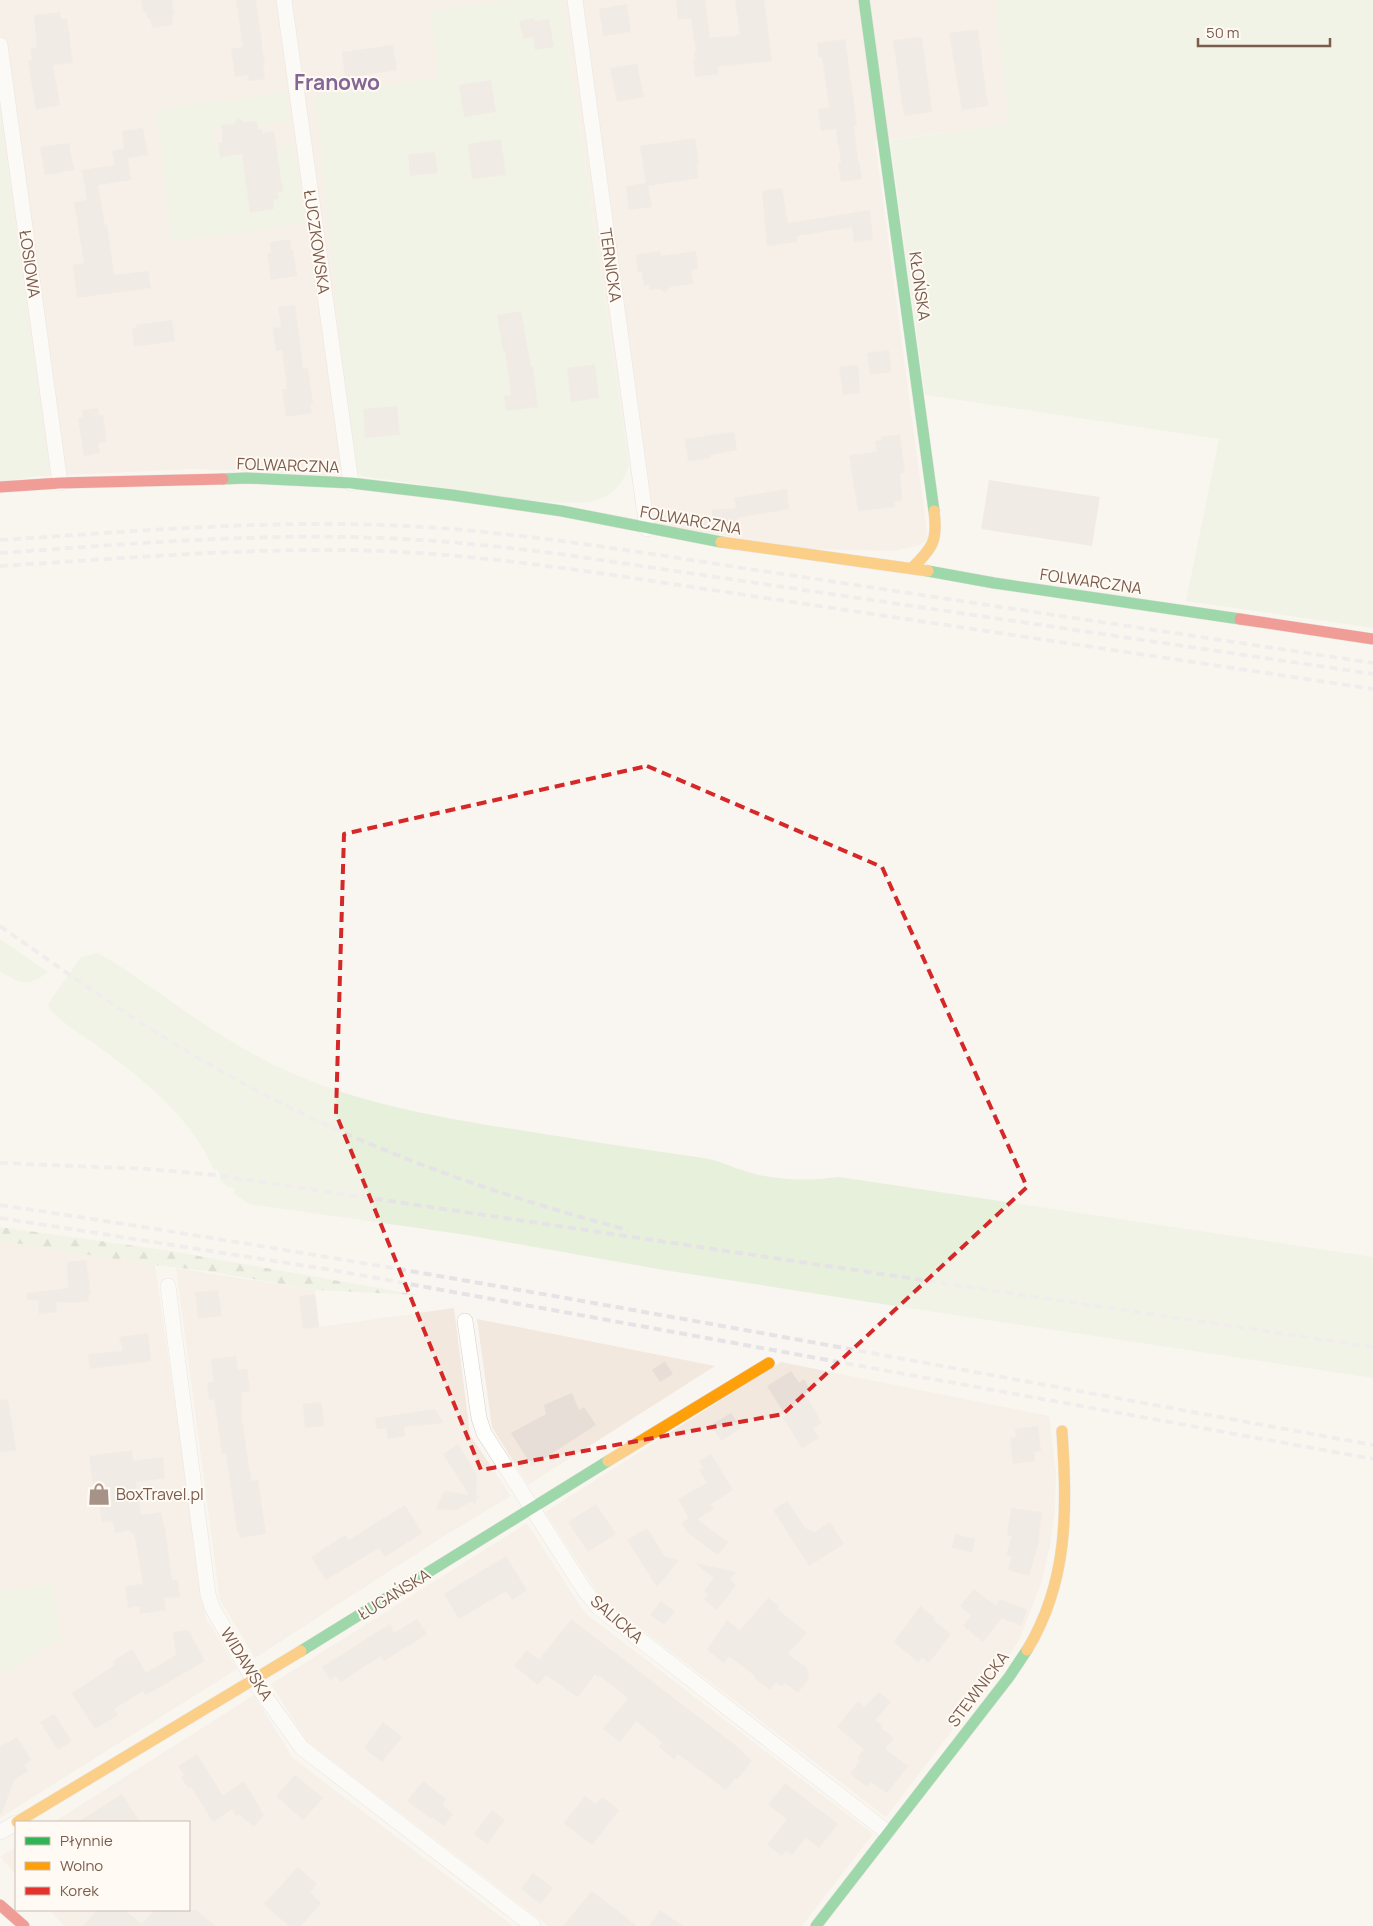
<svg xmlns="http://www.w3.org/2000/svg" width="1373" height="1926" font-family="Manrope,sans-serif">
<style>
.residential{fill:#f2e8de}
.green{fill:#e7f0db}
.forest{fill:url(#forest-firs)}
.building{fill:#e6ded7}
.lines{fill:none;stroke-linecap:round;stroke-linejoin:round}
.street-casing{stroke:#d7d1cb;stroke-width:16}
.fast-casing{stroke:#d9d2cb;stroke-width:12}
.slow-casing{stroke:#d9d2cb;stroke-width:12}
.jam-casing{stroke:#d9d2cb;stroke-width:12}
.street{stroke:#fefefd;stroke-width:15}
.fast{stroke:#30b455;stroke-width:11}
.slow{stroke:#ff9f0a;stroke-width:11}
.jam{stroke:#e5322d;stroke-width:11}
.rail{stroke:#e6e3e7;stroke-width:4;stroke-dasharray:8 5;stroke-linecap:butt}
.marked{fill:none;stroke:#d62828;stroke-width:4;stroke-dasharray:10 6;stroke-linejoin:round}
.labels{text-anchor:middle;stroke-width:4;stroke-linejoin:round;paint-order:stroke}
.street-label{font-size:16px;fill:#7a5c4d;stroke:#fffaf3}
.poi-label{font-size:16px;fill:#7a5c4d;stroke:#fffaf3;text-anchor:start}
.district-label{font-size:21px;font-weight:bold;fill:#846695;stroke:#fffaf3}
</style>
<defs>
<pattern id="forest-firs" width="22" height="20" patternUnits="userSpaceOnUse" patternTransform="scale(1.25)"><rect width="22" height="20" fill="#e7f0db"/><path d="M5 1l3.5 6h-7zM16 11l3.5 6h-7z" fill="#c0c6b4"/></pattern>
</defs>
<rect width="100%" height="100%" fill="#f9f5f0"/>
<g class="residential">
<polygon points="0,0 509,0 430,12 439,78 354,464 329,475 195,469 0,478"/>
<polygon points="561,0 995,0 1009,124 894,139 875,140 928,539 920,545 894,551 810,549 638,522"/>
<polygon points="9,1242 155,1265 206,1618 237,1669 0,1818 0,1243 9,1244"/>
<polygon points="176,1268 315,1290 319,1327 454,1308 470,1435 511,1496 441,1538 255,1658 220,1600"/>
<polygon points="477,1319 715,1366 528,1485 492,1427"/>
<polygon points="781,1362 1049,1416 1056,1472 1055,1511 1050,1545 1042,1581 1020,1638 1008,1658 886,1817 601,1598 545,1512"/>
<polygon points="527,1523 584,1612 873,1834 802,1926 548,1926 307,1741 271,1684"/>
<polygon points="254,1695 293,1758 513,1926 64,1926 49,1910 189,1910 189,1822 54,1822"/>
<polygon points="16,1847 16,1875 0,1857"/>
</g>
<g class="green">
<path d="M509 0H561L629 465C625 481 613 495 597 500 573 508 517 498 490 495 447 488 404 482 361 476L357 473 354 464 315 95 439 78 430 12Z"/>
<polygon points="995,0 1373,0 1373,628 1186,601 1219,439 925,395 890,140 1009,124"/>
<polygon points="285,92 289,122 258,126 257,121 244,122 241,120 236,121 234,124 212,127 214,145 218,145 220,157 277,149 277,147 293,145 304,223 172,242 156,110"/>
<polygon points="0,113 47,457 49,457 50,474 0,482"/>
<path d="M0 939 48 972C29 987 19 984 0 971Z"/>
<path d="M98 953C120 965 140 980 161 994 196 1019 232 1044 272 1064 349 1102 435 1117 519 1130 580 1140 642 1149 703 1158 719 1160 733 1168 748 1172 778 1181 808 1181 839 1177L1373 1257V1378L908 1308 664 1270 467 1235 249 1204 234 1194 235 1188 228 1187 220 1180V1173H218V1170H214C193 1121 148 1083 106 1052 87 1038 66 1026 50 1010L48 1004 81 957Z"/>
<polygon points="52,1584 61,1638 8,1671 0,1672 0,1591"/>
</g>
<polygon class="forest" points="0,1227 171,1251 417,1295 315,1290 207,1271 146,1264 9,1242 9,1244 0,1243"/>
<g class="building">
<polygon points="141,0 172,0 174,14 172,15 173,25 152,28 150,18 148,19 147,13 143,11"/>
<polygon points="236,0 256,0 265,66 263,67 265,79 249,81 248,75 235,77 231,49 243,47"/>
<polygon points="676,0 705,0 710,38 740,35 735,0 764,0 772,61 717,67 718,74 695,77 693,60 695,60 694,51 696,51 691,18 678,20"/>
<polygon points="627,4 631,32 603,36 599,9"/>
<polygon points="60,12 61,19 67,19 73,63 53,65 60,105 36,109 28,61 32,60 30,49 37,48 34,15"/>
<polygon points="534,18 535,21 549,19 554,47 535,50 533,37 523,39 519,21"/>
<polygon points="978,29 988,106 962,110 949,33"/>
<polygon points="922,37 932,112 904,116 893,40"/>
<polygon points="845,39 857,126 854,126 858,162 859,162 862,179 841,182 838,163 841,163 836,129 821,131 818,109 829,108 822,57 819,57 817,43"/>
<polygon points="393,45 397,70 345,78 342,52"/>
<polygon points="637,64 644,97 617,102 610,68"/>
<polygon points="491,80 496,112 464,117 459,85"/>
<polygon points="238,118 244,122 257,121 258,130 262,129 262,133 274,131 283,192 278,192 279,199 273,200 274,209 250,213 242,154 220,157 218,143 223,142 221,125 234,124"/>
<polygon points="143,128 148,155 128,158 131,180 98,185 105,225 107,225 114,275 148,271 151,288 77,298 73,265 84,263 74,202 87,200 82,170 115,165 112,151 124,149 122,131"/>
<polygon points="695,138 699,165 697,165 699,178 648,186 652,207 629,210 626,186 646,183 640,146"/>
<polygon points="501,139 506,175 472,179 468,144"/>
<polygon points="69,143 74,170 45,175 40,147"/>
<polygon points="435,152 438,173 410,176 408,154"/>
<polygon points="782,188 788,223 870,210 873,240 854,242 852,227 797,236 797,242 767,246 762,191"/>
<polygon points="290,239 291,250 293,249 297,276 271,280 267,253 271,253 270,242"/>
<polygon points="660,251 661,256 696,251 698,269 691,270 693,284 670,287 666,293 660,289 649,290 649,285 644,285 642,272 638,272 636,255"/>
<polygon points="295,305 303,369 308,368 313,403 310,404 312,413 286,417 282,389 287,389 282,350 276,351 273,328 281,327 278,307"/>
<polygon points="521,311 531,367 533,366 538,407 506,411 504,396 511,395 505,351 503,351 497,315"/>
<polygon points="172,320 175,341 134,347 132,328 137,328 136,325"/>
<polygon points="889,350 891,372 870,375 867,353"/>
<polygon points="595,364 599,398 571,402 567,368"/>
<polygon points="858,365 860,393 843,395 839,367"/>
<polygon points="397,406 400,435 365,438 363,409"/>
<polygon points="98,408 99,415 103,415 107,442 98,443 100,453 84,456 78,418 83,417 82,410"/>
<polygon points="734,432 737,450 710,455 711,458 688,461 685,439"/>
<polygon points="900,434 905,473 900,474 902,501 894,502 895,507 858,511 849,455 877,452 875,441 882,440 881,437"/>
<polygon points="989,480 1100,497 1092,546 981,529"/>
<polygon points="787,489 789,509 737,518 736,509 738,530 727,531 701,527 701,520 712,518 712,510 736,508 734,498"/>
<polygon points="86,1260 91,1295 88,1295 89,1301 72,1303 56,1302 57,1312 39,1314 38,1300 27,1300 27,1293 68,1288 67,1262"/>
<polygon points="218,1290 222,1316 198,1319 195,1292"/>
<polygon points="315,1294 319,1327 303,1329 299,1296"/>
<polygon points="148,1333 151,1361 90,1369 88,1354 123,1351 119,1337"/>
<polygon points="236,1356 238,1370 247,1369 250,1391 242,1392 242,1419 251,1481 258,1480 266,1534 240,1538 239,1532 237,1532 226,1453 222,1454 214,1399 209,1400 207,1383 214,1382 211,1359"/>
<polygon points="665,1361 673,1374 660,1382 652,1370"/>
<polygon points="791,1371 799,1383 804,1379 811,1391 805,1394 822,1423 813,1428 819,1438 802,1448 783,1418 786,1416 767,1386"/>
<polygon points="572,1393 579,1410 584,1407 596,1425 532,1466 511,1433 546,1414 544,1405"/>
<polygon points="8,1399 16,1450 0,1452 0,1400"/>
<polygon points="321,1402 324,1426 305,1428 303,1404"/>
<polygon points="435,1409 444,1423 404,1427 405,1436 388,1439 386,1428 377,1429 375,1418"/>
<polygon points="731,1413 741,1428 721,1441 711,1425"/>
<polygon points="1038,1426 1041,1451 1034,1452 1035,1461 1013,1464 1010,1438 1016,1437 1015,1429"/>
<polygon points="458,1444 477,1475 476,1496 479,1497 476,1499 475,1505 472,1501 456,1510 436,1509 444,1491 469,1495 443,1454"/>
<polygon points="132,1450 133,1461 163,1457 165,1478 136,1482 141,1515 161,1512 164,1528 165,1527 172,1580 178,1580 180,1597 164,1598 166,1610 140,1614 139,1606 128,1608 125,1586 143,1584 134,1533 131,1533 130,1530 115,1533 113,1521 102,1522 98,1498 95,1499 89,1456"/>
<polygon points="711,1454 733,1490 711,1504 714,1509 697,1519 728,1542 718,1555 688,1533 681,1523 689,1518 678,1499 707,1483 699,1470 703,1468 699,1461"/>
<polygon points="787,1501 805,1528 815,1532 830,1522 844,1544 809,1566 773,1510"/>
<polygon points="596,1504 616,1534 588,1552 568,1522"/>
<polygon points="405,1505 422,1533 385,1557 379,1548 326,1580 311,1557 345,1535 349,1540"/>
<polygon points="1011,1508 1042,1512 1038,1544 1029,1576 1008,1570 1012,1556 1006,1555 1012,1536 1007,1535"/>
<polygon points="647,1528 665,1557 679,1560 657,1587 627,1540"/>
<polygon points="955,1534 975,1539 972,1552 952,1548"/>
<polygon points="506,1556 527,1590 512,1600 506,1591 459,1619 444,1594"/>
<polygon points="695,1563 736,1572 730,1580 736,1585 717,1610 704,1600 709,1594 704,1591 714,1578"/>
<polygon points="974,1589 996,1606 1000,1599 1027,1610 1021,1626 1002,1618 983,1642 963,1626 971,1615 960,1606"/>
<polygon points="768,1598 779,1606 777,1609 807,1633 788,1654 807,1668 809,1678 798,1693 785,1683 782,1687 776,1682 770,1690 754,1678 755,1676 729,1656 724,1663 707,1650 727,1620 740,1630"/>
<polygon points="661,1601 675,1612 664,1625 650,1615"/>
<polygon points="920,1606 935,1618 933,1620 951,1634 929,1663 922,1657 918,1662 894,1642"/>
<polygon points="417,1619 427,1634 384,1661 381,1656 341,1682 336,1676 330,1680 322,1667 390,1624 394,1633"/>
<polygon points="571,1619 744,1752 743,1753 752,1760 737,1780 735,1778 726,1790 678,1754 674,1759 659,1747 662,1742 636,1721 620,1742 603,1729 628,1698 599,1675 598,1677 595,1674 578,1697 546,1675 538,1685 514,1666 527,1650 539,1660"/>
<polygon points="188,1630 205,1661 146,1695 143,1691 114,1709 118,1715 95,1729 72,1693 115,1665 113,1661 132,1649 146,1673 176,1655 173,1632"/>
<polygon points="879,1692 891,1702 875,1720 883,1726 881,1728 894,1738 885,1749 908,1766 887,1793 871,1782 867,1787 850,1774 860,1761 857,1758 864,1749 837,1727 858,1701 865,1707"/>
<polygon points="54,1714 72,1741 58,1750 40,1722"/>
<polygon points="383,1722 402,1737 382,1762 364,1748"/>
<polygon points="17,1737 31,1760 24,1765 28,1771 14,1780 2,1813 0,1813 0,1747"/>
<polygon points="197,1754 223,1796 244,1781 264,1815 254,1827 239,1814 236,1817 232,1809 213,1822 191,1787 188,1788 181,1777 184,1775 178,1766"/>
<polygon points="295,1775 323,1798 303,1820 276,1796"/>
<polygon points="423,1781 446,1799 442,1805 453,1814 444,1826 432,1817 431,1819 407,1801"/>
<polygon points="785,1783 838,1824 819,1848 806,1837 792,1855 786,1850 782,1856 767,1845 787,1819 768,1805"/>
<polygon points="122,1794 140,1822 78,1822"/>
<polygon points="585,1796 596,1804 602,1797 619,1810 592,1845 564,1823"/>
<polygon points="492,1810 505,1820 487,1844 474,1834"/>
<polygon points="298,1867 317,1884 310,1893 321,1903 301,1926 289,1926 264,1904"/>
<polygon points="533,1873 553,1888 541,1904 521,1889"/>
<polygon points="592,1891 637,1926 563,1926"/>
<polygon points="97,1910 125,1910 142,1924 154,1910 196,1910 215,1926 83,1926"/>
<polygon points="660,1910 683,1926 649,1926"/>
</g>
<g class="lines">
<defs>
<g id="street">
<polyline points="284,0 351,483"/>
<polyline points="575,0 647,529"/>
<polyline points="0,45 60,483"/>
<polyline points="168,1286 208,1594 212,1607 254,1681 302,1748 533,1926"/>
<polyline points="465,1321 479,1418 484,1433 585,1591 598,1607 887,1832"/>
<polyline points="0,1832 16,1823"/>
</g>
<g id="fast">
<polyline points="864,0 934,511"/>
<polyline points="223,479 247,478 351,483 452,495 562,511 721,542"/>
<polyline points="928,571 994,583 1240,619"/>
<polyline points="301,1651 608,1461"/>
<polyline points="816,1926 1009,1677 1027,1650"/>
</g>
<g id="slow">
<polyline points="721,542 928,571"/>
<path d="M912 568C933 548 938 540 934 511"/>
<polyline points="608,1461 769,1363"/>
<path d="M1027 1650C1069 1581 1067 1509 1062 1431"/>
<polyline points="17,1822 301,1651"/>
</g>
<g id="jam">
<polyline points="0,487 60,483 223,479"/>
<polyline points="1240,619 1373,639"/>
<polyline points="0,1905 24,1926"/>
</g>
</defs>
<use href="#street" class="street-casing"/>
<use href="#fast" class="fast-casing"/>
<use href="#slow" class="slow-casing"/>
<use href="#jam" class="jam-casing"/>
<use href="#street" class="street"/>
<use href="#fast" class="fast"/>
<use href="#slow" class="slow"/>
<use href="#jam" class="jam"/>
<g class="rail">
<path d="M0 540C141 531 282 518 424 527 548 535 672 558 796 576 988 605 1181 634 1373 663"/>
<path d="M0 553C115 545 230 535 345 537 417 538 489 545 560 554L1373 674"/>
<path d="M0 566C114 559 229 549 343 550 429 551 514 561 599 573L1373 689"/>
<path d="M0 926C77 980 154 1035 237 1080 361 1148 492 1194 628 1230"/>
<polyline points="0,1163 148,1169 215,1175 1373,1347"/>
<path d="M0 1205C460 1274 916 1362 1373 1445"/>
<polyline points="0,1218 332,1270 1373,1459"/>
</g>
</g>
<path d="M0 0H1373V1926H0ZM647 766 882 867 1027 1187 783 1414 481 1470 336 1114 344 834Z" fill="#f9f5f0" fill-opacity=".55" fill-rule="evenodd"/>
<path class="marked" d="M647 766 882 867 1027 1187 783 1414 481 1470 336 1114 344 834Z"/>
<defs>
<symbol id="shop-bare" viewBox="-9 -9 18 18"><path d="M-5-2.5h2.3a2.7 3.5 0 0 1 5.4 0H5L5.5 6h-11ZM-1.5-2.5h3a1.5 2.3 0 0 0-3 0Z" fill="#a69286" stroke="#fffaf3" stroke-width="2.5" paint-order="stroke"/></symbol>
</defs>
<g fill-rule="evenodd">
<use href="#shop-bare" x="83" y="1478" width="32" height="32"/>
</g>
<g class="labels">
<g class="street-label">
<text transform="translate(317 242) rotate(82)" y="6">ŁUCZKOWSKA</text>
<text transform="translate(30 264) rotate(82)" y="6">ŁOSIOWA</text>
<text transform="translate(611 265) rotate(82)" y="6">TERNICKA</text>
<text transform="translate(920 286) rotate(82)" y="6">KŁOŃSKA</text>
<text transform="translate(288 465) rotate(2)" y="6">FOLWARCZNA</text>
<text transform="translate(691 520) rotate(10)" y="6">FOLWARCZNA</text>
<text transform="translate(1091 581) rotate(8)" y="6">FOLWARCZNA</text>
<text transform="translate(394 1594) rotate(-32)" y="6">ŁUGAŃSKA</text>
<text transform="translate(617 1619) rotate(41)" y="6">SALICKA</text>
<text transform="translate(247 1664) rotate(58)" y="6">WIDAWSKA</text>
<text transform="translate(978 1689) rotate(-53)" y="6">STEWNICKA</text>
</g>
<g class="poi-label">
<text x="116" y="1500">BoxTravel.pl</text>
</g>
<g class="district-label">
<text x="337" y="90">Franowo</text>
</g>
</g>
<rect x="15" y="1821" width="175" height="90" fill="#fffaf3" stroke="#cabbb1"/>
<rect x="25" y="1837" width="25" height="8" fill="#30b455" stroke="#cabbb1"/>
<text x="60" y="1846" font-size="15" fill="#7a5c4d">Płynnie</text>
<rect x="25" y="1862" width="25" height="8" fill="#ff9f0a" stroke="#cabbb1"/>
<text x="60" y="1871" font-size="15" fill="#7a5c4d">Wolno</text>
<rect x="25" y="1887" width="25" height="8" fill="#e5322d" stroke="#cabbb1"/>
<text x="60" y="1896" font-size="15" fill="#7a5c4d">Korek</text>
<path d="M1198 38v8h132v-8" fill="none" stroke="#7a5c4d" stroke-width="2.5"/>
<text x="1206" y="38" font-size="15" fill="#7a5c4d" stroke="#fffaf3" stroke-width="4" paint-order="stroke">50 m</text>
</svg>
